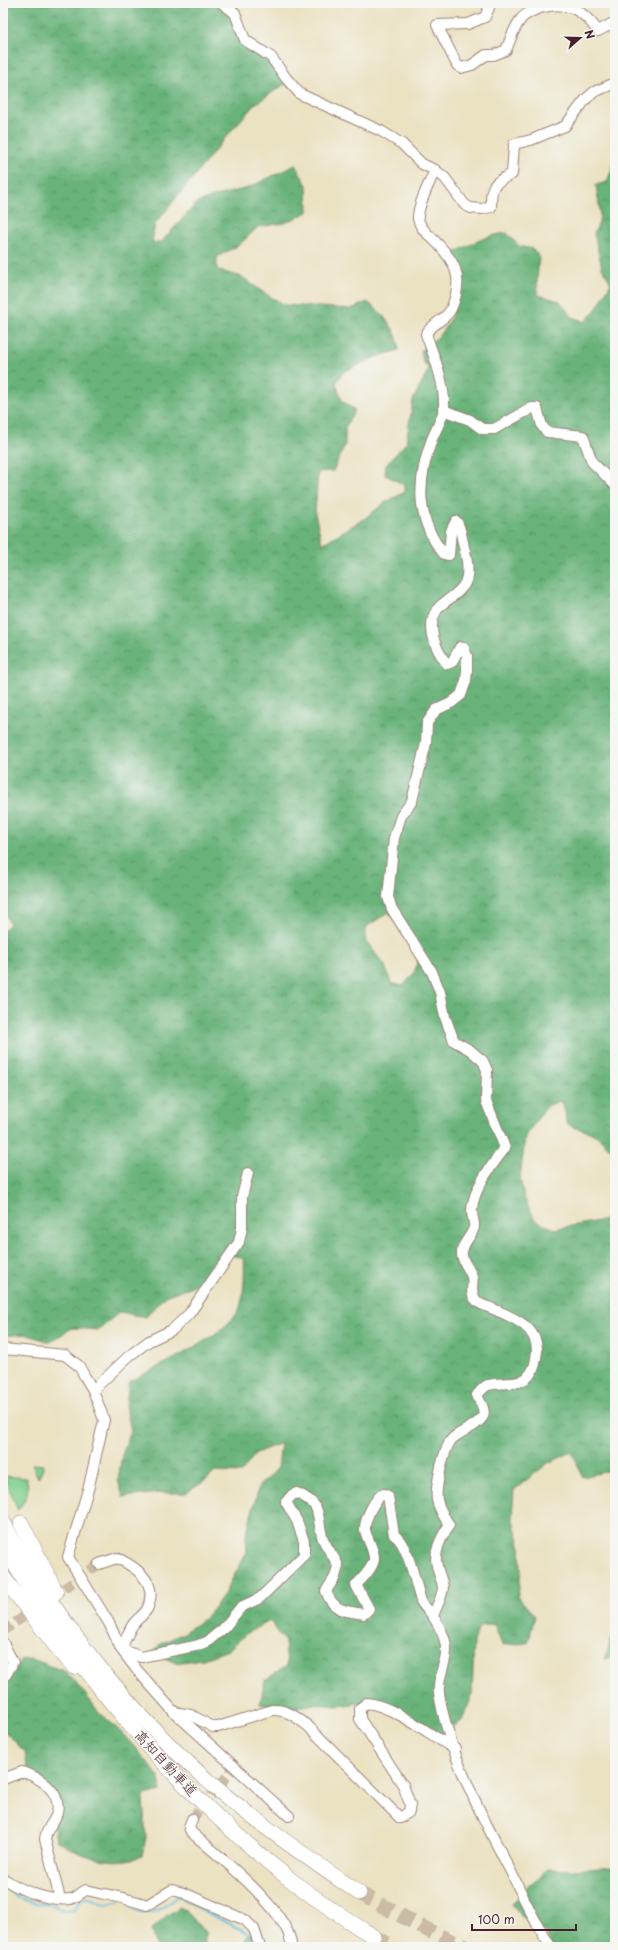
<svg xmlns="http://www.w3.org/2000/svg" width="618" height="1950" font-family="'Playpen Sans','Klee One',sans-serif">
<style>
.grass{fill:#82d190;stroke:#66785e}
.forest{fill:url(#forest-crowns);stroke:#5a6952;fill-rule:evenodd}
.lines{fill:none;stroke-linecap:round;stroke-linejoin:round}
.stream{stroke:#63bde0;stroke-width:2}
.minor-tunnel{stroke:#cbbba4;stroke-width:10;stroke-dasharray:10 5;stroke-linecap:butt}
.highway-tunnel{stroke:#cbbba4;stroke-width:15;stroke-dasharray:15 8;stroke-linecap:butt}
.minor-casing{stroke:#9a8076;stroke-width:12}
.highway-casing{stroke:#9a8076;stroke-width:16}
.minor{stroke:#fff;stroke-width:10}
.highway{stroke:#fff;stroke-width:15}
.labels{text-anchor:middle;stroke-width:3;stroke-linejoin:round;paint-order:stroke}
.street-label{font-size:14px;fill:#4a1f2b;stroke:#f6f6f2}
</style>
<defs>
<pattern id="forest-crowns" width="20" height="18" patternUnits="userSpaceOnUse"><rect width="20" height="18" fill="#69b37a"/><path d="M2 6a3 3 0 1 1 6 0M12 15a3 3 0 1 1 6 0" fill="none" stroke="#589164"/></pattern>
</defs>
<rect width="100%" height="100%" fill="#f6f6f2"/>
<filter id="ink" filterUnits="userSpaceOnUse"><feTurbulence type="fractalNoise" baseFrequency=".025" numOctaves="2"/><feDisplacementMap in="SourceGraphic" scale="8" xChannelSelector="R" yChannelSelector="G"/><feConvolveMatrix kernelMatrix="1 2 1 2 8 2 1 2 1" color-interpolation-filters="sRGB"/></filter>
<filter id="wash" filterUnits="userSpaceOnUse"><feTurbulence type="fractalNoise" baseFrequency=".012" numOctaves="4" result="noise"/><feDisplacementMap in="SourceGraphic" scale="16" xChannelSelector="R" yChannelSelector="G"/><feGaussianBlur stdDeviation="0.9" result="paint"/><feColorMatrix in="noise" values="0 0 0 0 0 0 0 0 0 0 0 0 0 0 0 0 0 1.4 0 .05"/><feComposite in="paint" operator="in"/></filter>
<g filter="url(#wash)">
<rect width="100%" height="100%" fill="#ebe2c2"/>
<g class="grass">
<polygon points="32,1464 43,1465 43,1468 38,1478"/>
<path d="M4 1476 26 1478C31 1491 25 1500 18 1510Z"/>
</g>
<g class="forest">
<path d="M3 3H236L242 30 278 68 288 82 255 104 225 138 155 224 152 243 161 242 197 203 216 196 248 188 295 165 307 185 308 212 285 223 258 227 239 245 217 257V270L242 277 264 293 285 305 351 309 367 302C383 313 398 330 399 350L376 357 343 372 336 383 342 401 355 410 345 427V445L333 471 318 472 315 513 322 544 364 519 386 502 405 492V485L385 475 386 465 406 443 413 400 429 369 423 362 421 350 438 337 449 322 455 307 462 275 453 254C470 244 487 235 507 233L519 246 532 249 539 256 537 281 538 295 560 301 571 316 585 322 597 308 611 283 602 268 594 233 599 223 600 211 596 185 607 182 615 160V1150C607 1148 604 1141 598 1137 588 1129 576 1130 566 1123L565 1110 560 1101 547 1106 531 1128 525 1139 520 1178 524 1198 535 1220 555 1229 615 1218V1490L608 1471 583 1477 572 1452 548 1463 514 1490 512 1517 520 1544 521 1570 518 1597 535 1616 528 1643 502 1645 494 1624 479 1627 474 1642 472 1696 462 1721 439 1735 366 1702 339 1706 315 1704 286 1709 260 1704 265 1680 287 1666 285 1642 270 1621 247 1633 228 1650 203 1659 176 1663 153 1653 160 1644 184 1633 205 1618 222 1598 247 1552 246 1535 259 1486 278 1468 281 1443 256 1453 241 1473 215 1472 209 1478 186 1493H160L123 1497 118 1480 122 1455 131 1431 126 1406 129 1382C156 1367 226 1336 239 1310 244 1298 245 1273 244 1259L229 1254 213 1275 190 1287 165 1296 145 1317 119 1312 99 1330 72 1328 50 1342 25 1334 3 1336V931L10 924 3 910ZM389 912 418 959 414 973 403 986 391 983 385 966 366 941V927Z"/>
<polygon points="615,1631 615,1657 604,1659"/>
<path d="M32 1659 66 1672 75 1681 98 1711 120 1731 146 1760 159 1777 161 1791 145 1795 143 1800 146 1838 142 1856C112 1867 81 1857 56 1840L54 1829V1801L48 1787 35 1781 27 1766 25 1752 3 1730V1679L13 1675 21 1660Z"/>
<polygon points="615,1867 615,1947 551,1947 546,1933 524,1919 512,1904 529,1885 549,1869 571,1870"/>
<path d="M180 1907C193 1915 194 1922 205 1932V1943L201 1947H157L152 1930 166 1916Z"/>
<polygon points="249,1934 257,1940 260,1947 241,1947"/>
</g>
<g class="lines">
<g class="stream">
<polyline points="3,1885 16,1897 35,1903 53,1905 65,1911 74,1910 79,1902 85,1898 90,1898 106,1905 119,1901"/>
<path d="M129 1904C148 1923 161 1908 178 1896L199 1909 251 1934"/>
</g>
</g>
</g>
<g filter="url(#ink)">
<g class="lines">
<g class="minor-tunnel">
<polyline points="52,1597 99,1564"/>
<polyline points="3,1631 35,1609"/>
<polyline points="192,1819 233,1769"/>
</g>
<g class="highway-tunnel">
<polyline points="359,1893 435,1934 465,1947"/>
<polyline points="374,1937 394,1947"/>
</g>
<defs>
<g id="minor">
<path d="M222 3 235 13 245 40 271 57 286 78 300 94 381 131 402 144 422 164 435 170 445 178 465 205 471 208 482 209 491 207C491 185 492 184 512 174L514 144 531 140 565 126 586 99 594 92 615 83"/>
<path d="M491 3 485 17 468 24 437 25 457 65 461 68 472 65 486 55H494L506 50C511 39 513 29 521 19 526 13 533 11 540 8 566 0 582 9 598 31L615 22"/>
<polyline points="443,410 470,420 482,429 494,429 532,408 537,408 542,426 547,432 583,436 592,462 615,485"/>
<polyline points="3,1349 65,1355 79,1366 85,1377 93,1390 104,1420 89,1486 68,1557 109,1623 121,1649 137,1670 174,1712 289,1816"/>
<polyline points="93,1390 129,1356 149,1341 172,1330 189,1314 239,1242 242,1228 242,1197 248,1173"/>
<path d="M99 1564 117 1558C136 1567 158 1582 148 1607 146 1614 136 1619 132 1626 128 1633 125 1641 121 1649"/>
<path d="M433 1616C436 1607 443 1596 443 1587 442 1580 438 1572 437 1566 433 1551 442 1537 449 1525 445 1518 439 1509 437 1500 435 1488 444 1446 453 1438 461 1431 478 1426 483 1416 486 1409 479 1401 477 1395 480 1392 483 1387 488 1385 503 1381 524 1388 532 1371 536 1365 536 1358 537 1351 537 1325 511 1317 491 1308 486 1306 480 1305 476 1300 469 1293 474 1285 472 1277 470 1269 463 1263 462 1255 461 1243 472 1237 474 1227 475 1222 471 1215 472 1209 474 1187 492 1165 505 1148L486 1101 487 1070 483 1061 470 1050 454 1041 445 1017 440 992 432 972 392 909 388 897 394 838 401 816 412 801 426 743 427 723 436 710 451 703 461 695 466 681 467 670V656L464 648 460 647 452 662 447 664C435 649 424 623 440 606 448 599 460 593 465 583 470 572 467 558 464 547 462 540 461 526 456 521L451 531 449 555 444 554C415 519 417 480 432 439 436 429 443 418 444 408 445 382 434 357 426 334 432 323 446 320 451 309 465 277 455 260 432 238 426 233 420 227 418 219 417 206 430 182 435 170"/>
<polyline points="3,1643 13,1662 6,1675 3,1675"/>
<path d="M121 1649 141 1657 195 1646 207 1642 224 1628 241 1607 260 1598 304 1555V1541L297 1521 286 1502 292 1495 297 1493C323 1505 316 1513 322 1536 325 1547 334 1555 338 1566L335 1577 326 1591C333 1611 344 1611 364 1614L369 1609 356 1585C363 1578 372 1569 374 1560 375 1550 367 1540 365 1530 364 1521 375 1496 384 1494L388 1496 394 1535C408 1543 416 1586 421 1601 423 1606 429 1610 432 1615 438 1623 446 1638 446 1649 447 1663 437 1676 439 1693 449 1756 482 1816 511 1872 524 1898 535 1924 551 1947"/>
<path d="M174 1712 191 1715 213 1727H218L272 1710C287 1709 296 1717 308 1726L400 1818 409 1812 410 1804 403 1785 360 1719V1708L367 1703C394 1706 430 1735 455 1749"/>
<path d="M3 1779 22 1772C40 1777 62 1792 57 1813 54 1823 46 1828 45 1839L60 1899"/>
<path d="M192 1819 189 1827 191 1832C215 1853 294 1915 291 1947"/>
<path d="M3 1878C19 1890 50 1902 70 1899 76 1899 81 1892 86 1890 107 1895 127 1898 147 1905L172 1890 184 1893 245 1920 254 1929 260 1947"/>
</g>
<g id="highway">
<path d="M3 1522C55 1621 136 1721 222 1793 266 1829 312 1861 359 1893"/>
<polyline points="21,1523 56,1592"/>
<path d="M3 1545C77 1671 172 1786 287 1877 315 1899 344 1918 374 1937"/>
<polyline points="3,1577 54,1644 74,1667"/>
</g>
</defs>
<use href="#minor" class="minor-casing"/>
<use href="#highway" class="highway-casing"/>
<use href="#minor" class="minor"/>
<use href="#highway" class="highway"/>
</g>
</g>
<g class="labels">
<g class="street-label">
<text transform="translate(166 1763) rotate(47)" y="5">高知自動車道</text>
</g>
</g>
<rect width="618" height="1950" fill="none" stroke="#f6f6f2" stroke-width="16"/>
<g transform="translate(580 38) rotate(70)" stroke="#f6f6f2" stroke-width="3" paint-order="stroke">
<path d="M0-3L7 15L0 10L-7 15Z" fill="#4a1f2b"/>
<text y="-6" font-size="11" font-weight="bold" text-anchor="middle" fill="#4a1f2b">N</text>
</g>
<path d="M472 1924v6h104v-6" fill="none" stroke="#4a1f2b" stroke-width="2"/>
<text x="478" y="1924" font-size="12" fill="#4a1f2b" stroke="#f6f6f2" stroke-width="3" paint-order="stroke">100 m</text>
</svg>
